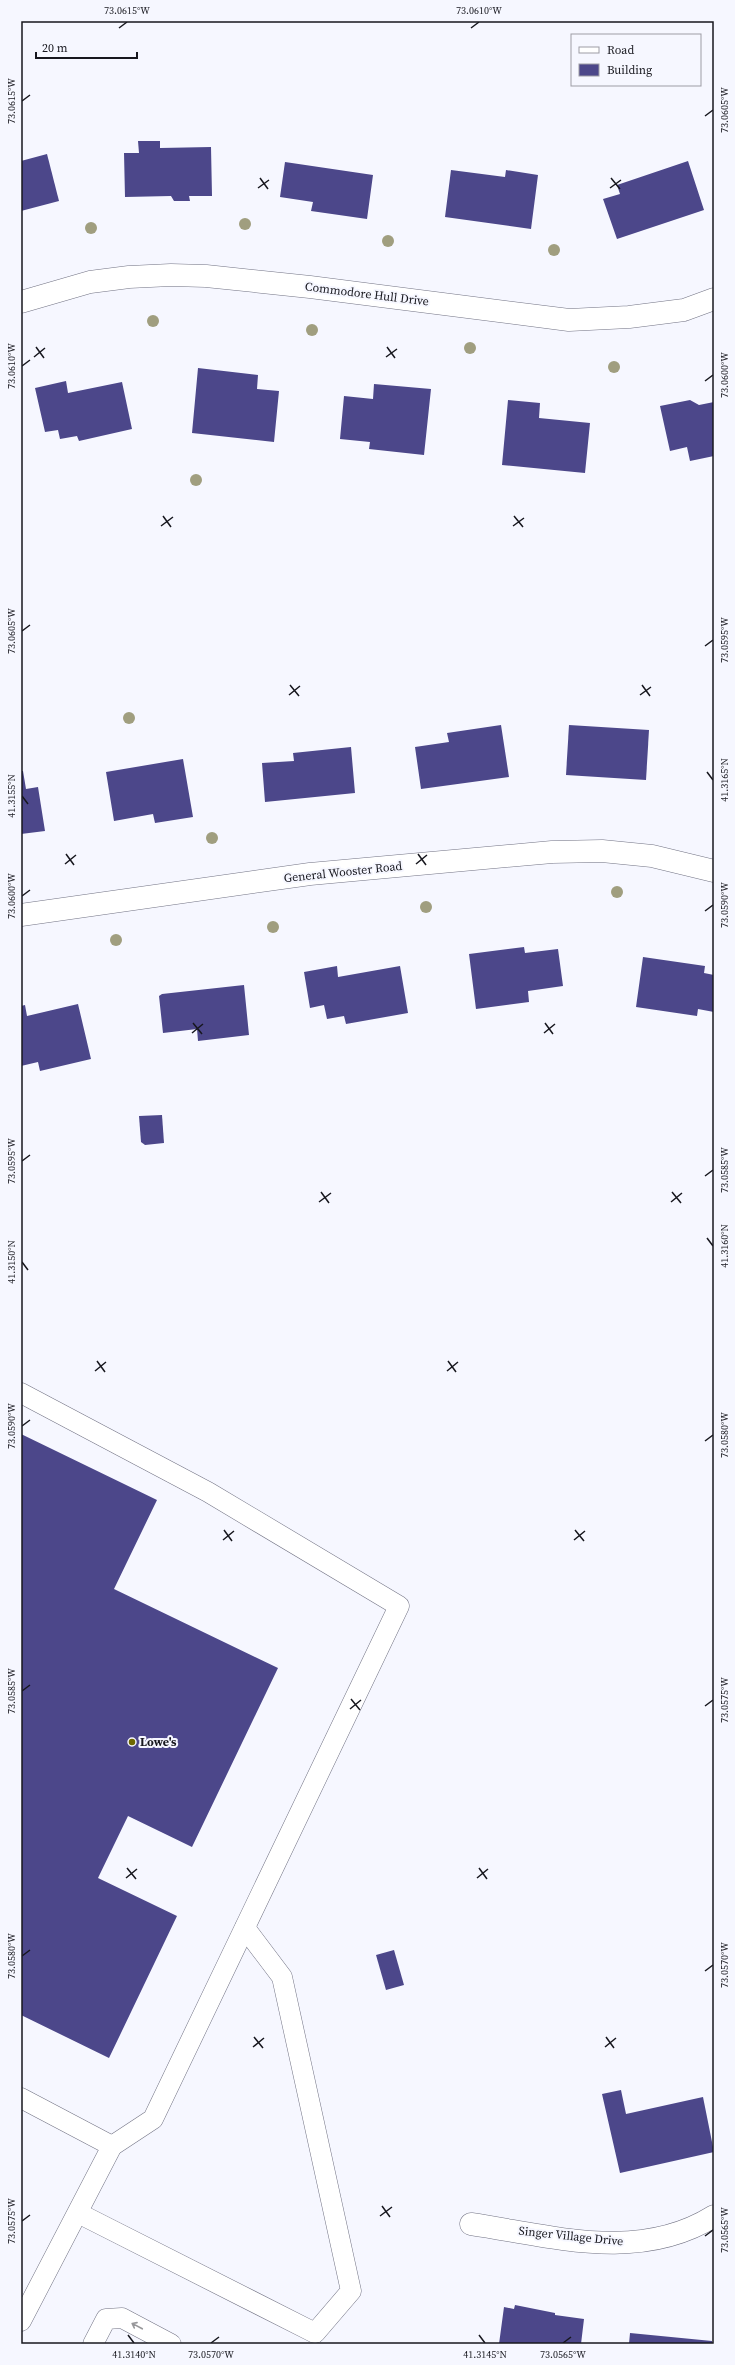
<svg xmlns="http://www.w3.org/2000/svg" width="735" height="2365" font-family="'Source Serif 4',serif">
<style>
.building{fill:#4c478a}
.lines{fill:none;stroke-linecap:round;stroke-linejoin:round}
.service-casing{stroke:#727384;stroke-width:21}
.minor-casing{stroke:#727384;stroke-width:23}
.service{stroke:#fff;stroke-width:20}
.minor{stroke:#fff;stroke-width:22}
.tree{fill:#a09e7f}
.oneway{stroke:#97979a}
.ticks{fill:none;stroke:#17171e;stroke-width:1.5}
.poi-dot{fill:#6e6800;stroke:#f6f7ff;stroke-width:1.5}
.labels{text-anchor:middle;stroke-width:4;stroke-linejoin:round;paint-order:stroke}
.street-label{font-size:12px;fill:#17171e;stroke:#f6f7ff}
.poi-label{font-size:12px;font-weight:bold;fill:#17171e;stroke:#f6f7ff;text-anchor:start}
.neatline{fill:none;stroke:#17171e;stroke-width:1.5}
.ticks-label{font-size:10px;text-anchor:middle;fill:#17171e}
</style>
<rect width="100%" height="100%" fill="#f6f7ff"/>
<g class="building">
<polygon points="138,141 160,141 160,148 211,147 212,196 189,196 190,201 174,201 171,196 125,197 124,153 139,153"/>
<polygon points="47,154 59,201 21,211 21,161"/>
<polygon points="688,161 704,210 617,239 603,199 620,194 617,185"/>
<polygon points="285,162 373,175 367,219 311,211 313,202 280,197"/>
<polygon points="451,170 505,177 506,170 538,175 531,229 445,217"/>
<polygon points="198,368 258,375 257,389 279,391 274,442 192,433"/>
<polygon points="66,381 68,393 122,382 132,429 79,441 77,436 60,439 58,430 45,432 35,388"/>
<polygon points="374,384 431,389 424,455 369,449 370,442 340,439 344,396 373,399"/>
<polygon points="508,400 540,403 539,418 590,423 585,473 502,465"/>
<polygon points="690,400 699,405 714,402 714,456 690,461 687,447 670,451 660,406"/>
<polygon points="501,725 509,777 421,789 415,747 449,742 447,733"/>
<polygon points="569,725 649,730 646,780 566,775"/>
<polygon points="351,747 355,793 265,802 262,763 294,761 293,753"/>
<polygon points="183,759 193,817 155,823 153,814 114,821 106,772"/>
<polygon points="21,771 23,771 26,789 38,787 45,831 21,834"/>
<polygon points="524,947 525,953 558,949 563,986 528,991 529,1002 476,1009 469,954"/>
<polygon points="643,957 705,966 704,973 714,975 714,1012 698,1009 697,1016 636,1007"/>
<polygon points="337,966 338,977 400,966 408,1013 346,1024 344,1016 327,1019 324,1005 310,1008 304,972"/>
<polygon points="244,985 249,1035 198,1041 197,1029 163,1033 159,996 162,994"/>
<polygon points="78,1004 91,1059 40,1071 38,1062 21,1066 21,1006 25,1005 27,1016"/>
<polygon points="162,1115 164,1143 145,1145 141,1142 139,1116"/>
<polygon points="21,1434 157,1500 114,1589 278,1668 192,1847 128,1816 98,1878 177,1916 109,2058 21,2015"/>
<polygon points="394,1950 404,1985 386,1990 376,1955"/>
<polygon points="621,2090 626,2114 703,2097 714,2152 620,2173 602,2094"/>
<polygon points="515,2305 555,2313 555,2315 584,2319 581,2344 499,2344 504,2307 514,2309"/>
<polygon points="630,2333 712,2341 712,2344 629,2344"/>
</g>
<g class="lines">
<defs>
<g id="service">
<polyline points="21,1393 208,1492 399,1606 153,2119 112,2146"/>
<polyline points="21,2098 112,2146 21,2321"/>
<polyline points="78,2213 315,2333 351,2291 282,1977 245,1928"/>
<polyline points="93,2344 106,2319 122,2318 171,2344"/>
</g>
<g id="minor">
<polyline points="21,302 90,282 129,277 171,275 206,276 310,287 569,320 629,317 684,310 714,299"/>
<polyline points="21,915 310,874 552,852 602,851 652,856 714,871"/>
<path d="M471 2224C552 2236 639 2263 714 2216"/>
</g>
</defs>
<use href="#service" class="service-casing"/>
<use href="#minor" class="minor-casing"/>
<use href="#service" class="service"/>
<use href="#minor" class="minor"/>
</g>
<g class="tree">
<circle cx="245" cy="224" r="6"/>
<circle cx="91" cy="228" r="6"/>
<circle cx="388" cy="241" r="6"/>
<circle cx="554" cy="250" r="6"/>
<circle cx="153" cy="321" r="6"/>
<circle cx="312" cy="330" r="6"/>
<circle cx="470" cy="348" r="6"/>
<circle cx="614" cy="367" r="6"/>
<circle cx="196" cy="480" r="6"/>
<circle cx="129" cy="718" r="6"/>
<circle cx="212" cy="838" r="6"/>
<circle cx="617" cy="892" r="6"/>
<circle cx="426" cy="907" r="6"/>
<circle cx="273" cy="927" r="6"/>
<circle cx="116" cy="940" r="6"/>
</g>
<defs><path id="oneway-shaft" d="M-6 0H5M1.5-3L5.5 0L1.5 3" fill="none" stroke-width="1.6" stroke-linecap="round" stroke-linejoin="round"/></defs>
<use class="oneway" href="#oneway-shaft" transform="translate(137 2326) rotate(-152)"/>
<path class="ticks" d="M119 28 127 22M471 28 479 22M22 101 30 95M705 116 713 110M260 178 268 189M611 178 620 189M258 188 269 180M610 188 621 180M36 347 44 358M387 347 395 358M34 357 45 348M386 357 397 349M22 366 30 360M705 381 713 375M163 516 171 527M514 516 523 527M161 526 173 517M513 526 524 518M22 631 30 625M705 646 713 640M290 685 299 696M642 685 650 696M289 695 300 686M640 695 651 687M707 772 713 780M22 796 28 804M66 854 74 865M418 854 426 865M65 864 76 855M416 864 427 855M22 896 30 890M705 911 713 905M193 1023 202 1034M545 1023 553 1034M192 1033 203 1024M544 1033 555 1024M22 1161 30 1155M705 1176 713 1170M321 1192 329 1203M672 1192 681 1203M319 1202 331 1193M671 1202 682 1193M707 1238 713 1246M22 1262 28 1270M97 1361 105 1372M448 1361 456 1372M95 1371 106 1362M447 1371 458 1362M22 1426 30 1420M705 1441 713 1435M224 1530 232 1541M575 1530 584 1541M223 1540 234 1531M574 1540 585 1531M22 1691 30 1685M351 1699 360 1710M705 1706 713 1700M350 1709 361 1700M127 1868 136 1879M479 1868 487 1879M126 1878 137 1869M477 1878 488 1869M22 1956 30 1950M705 1971 713 1965M254 2037 263 2048M606 2037 614 2048M253 2047 264 2038M605 2047 616 2038M382 2206 390 2217M380 2216 392 2207M22 2221 30 2215M705 2236 713 2230M128 2335 134 2343M479 2335 485 2343M211 2343 219 2337M563 2343 571 2337"/>
<circle class="poi-dot" cx="132" cy="1742" r="4"/>
<g class="labels">
<g class="street-label">
<text transform="translate(367 294) rotate(7)" y="4">Commodore Hull Drive</text>
<text transform="translate(343 872) rotate(-6)" y="4">General Wooster Road</text>
<text transform="translate(571 2236) rotate(6)" y="4">Singer Village Drive</text>
</g>
<g class="poi-label">
<text x="140" y="1746">Lowe's</text>
</g>
</g>
<rect width="735" height="2365" fill="none" stroke="#f6f7ff" stroke-width="44"/>
<rect x="571" y="34" width="130" height="52" fill="#f6f7ff" stroke="#9d9da5"/>
<rect x="579" y="47" width="20" height="6" fill="#ffffff" stroke="#9d9da5"/>
<text x="607" y="54" font-size="12" fill="#17171e">Road</text>
<rect x="579" y="64" width="20" height="12" fill="#4c478a" stroke="#9d9da5"/>
<text x="607" y="74" font-size="12" fill="#17171e">Building</text>
<path d="M36 52v6h101v-6" fill="none" stroke="#17171e" stroke-width="2"/>
<text x="42" y="52" font-size="12" fill="#17171e" stroke="#f6f7ff" stroke-width="3" paint-order="stroke">20 m</text>
<rect x="22" y="22" width="691" height="2321" class="neatline"/>
<g class="ticks-label">
<text x="127" y="14">73.0615°W</text>
<text x="479" y="14">73.0610°W</text>
<text transform="translate(11 101) rotate(-90)" y="4">73.0615°W</text>
<text transform="translate(724 110) rotate(-90)" y="4">73.0605°W</text>
<text transform="translate(11 366) rotate(-90)" y="4">73.0610°W</text>
<text transform="translate(724 375) rotate(-90)" y="4">73.0600°W</text>
<text transform="translate(11 631) rotate(-90)" y="4">73.0605°W</text>
<text transform="translate(724 640) rotate(-90)" y="4">73.0595°W</text>
<text transform="translate(724 780) rotate(-90)" y="4">41.3165°N</text>
<text transform="translate(11 796) rotate(-90)" y="4">41.3155°N</text>
<text transform="translate(11 896) rotate(-90)" y="4">73.0600°W</text>
<text transform="translate(724 905) rotate(-90)" y="4">73.0590°W</text>
<text transform="translate(11 1161) rotate(-90)" y="4">73.0595°W</text>
<text transform="translate(724 1170) rotate(-90)" y="4">73.0585°W</text>
<text transform="translate(724 1246) rotate(-90)" y="4">41.3160°N</text>
<text transform="translate(11 1262) rotate(-90)" y="4">41.3150°N</text>
<text transform="translate(11 1426) rotate(-90)" y="4">73.0590°W</text>
<text transform="translate(724 1435) rotate(-90)" y="4">73.0580°W</text>
<text transform="translate(11 1691) rotate(-90)" y="4">73.0585°W</text>
<text transform="translate(724 1700) rotate(-90)" y="4">73.0575°W</text>
<text transform="translate(11 1956) rotate(-90)" y="4">73.0580°W</text>
<text transform="translate(724 1965) rotate(-90)" y="4">73.0570°W</text>
<text transform="translate(11 2221) rotate(-90)" y="4">73.0575°W</text>
<text transform="translate(724 2230) rotate(-90)" y="4">73.0565°W</text>
<text x="134" y="2358">41.3140°N</text>
<text x="211" y="2358">73.0570°W</text>
<text x="485" y="2358">41.3145°N</text>
<text x="563" y="2358">73.0565°W</text>
</g>
</svg>
